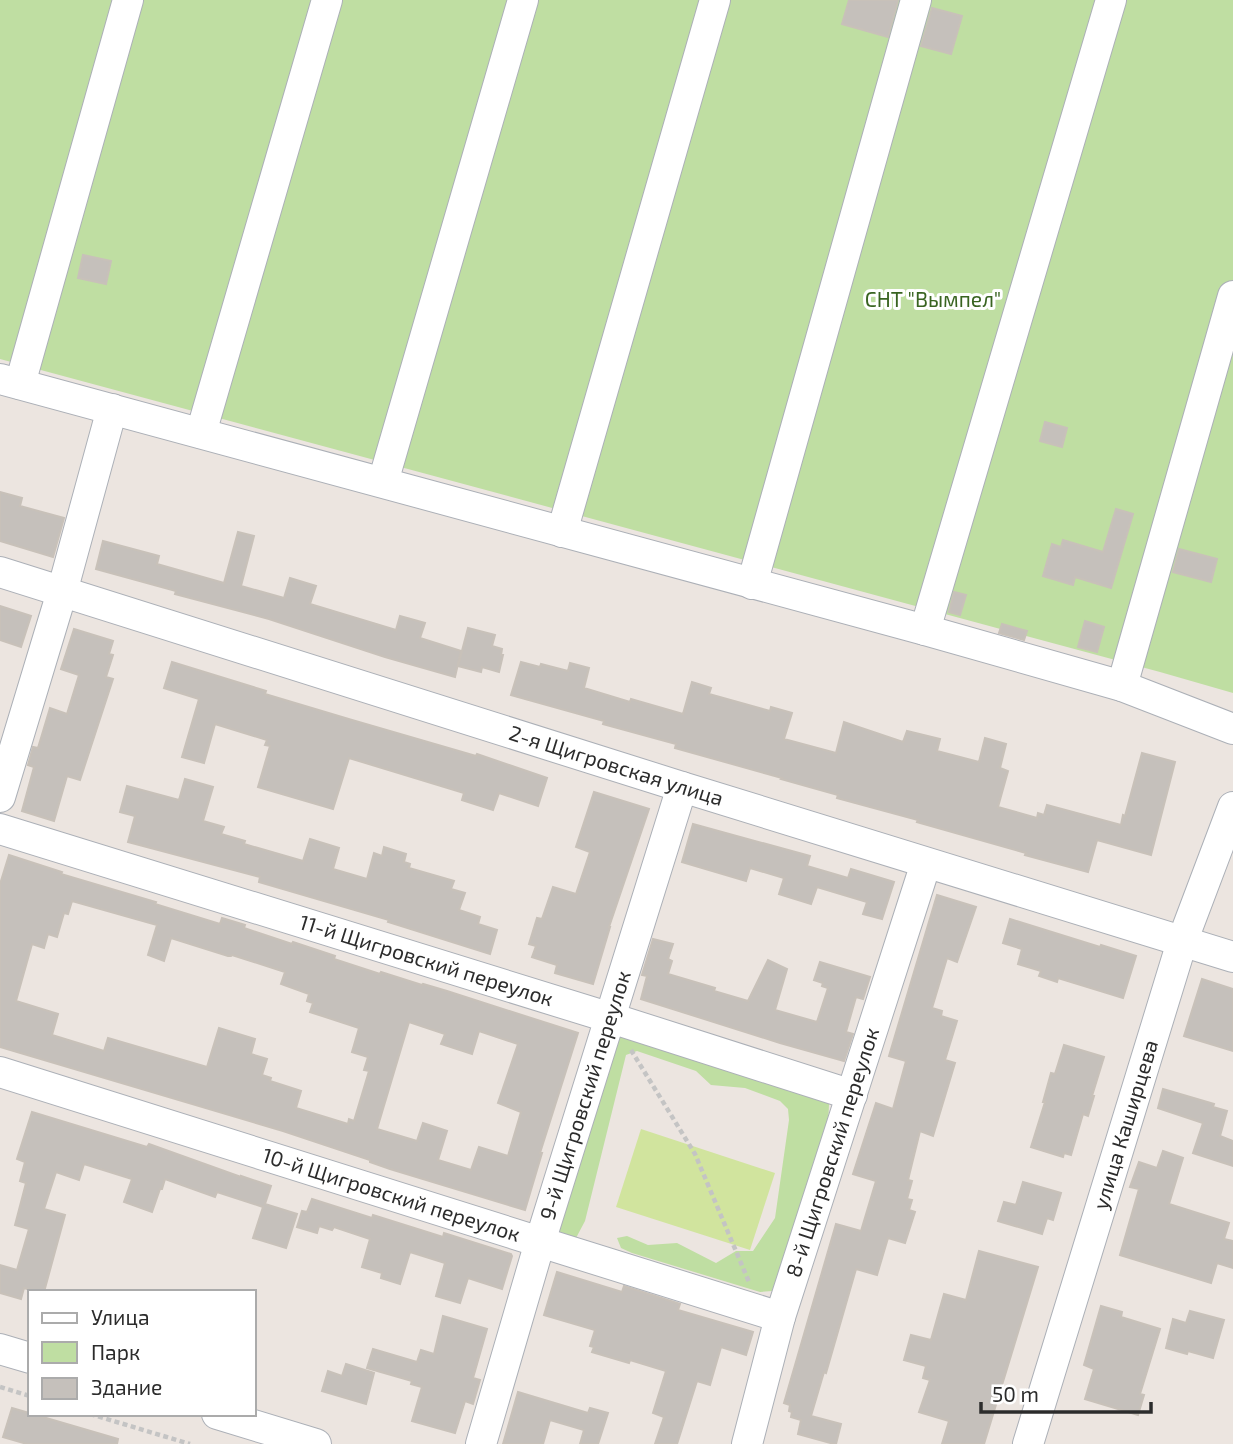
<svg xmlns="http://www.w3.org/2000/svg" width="1233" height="1444" font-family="'Exo 2',sans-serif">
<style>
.green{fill:#bfdea2}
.pitch{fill:#d1e49e}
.building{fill:#c5c0bb;stroke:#c8c1b9;stroke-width:2;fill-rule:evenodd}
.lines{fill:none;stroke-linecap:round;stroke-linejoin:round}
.minor-casing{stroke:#acb0b7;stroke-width:32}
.path{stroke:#c4c4c4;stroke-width:4.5;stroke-dasharray:5 3.5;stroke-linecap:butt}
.minor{stroke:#fff;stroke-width:30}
.labels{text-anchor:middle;stroke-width:6;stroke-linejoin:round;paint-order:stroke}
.park-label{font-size:21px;fill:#396421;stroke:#fff}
.street-label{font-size:21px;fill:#2c2c2c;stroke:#fff}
</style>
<rect width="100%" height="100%" fill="#ece5e0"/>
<g class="green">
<polygon points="0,0 1233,0 1233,693 1160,672 0,359"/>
<polygon points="629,1029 823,1095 829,1104 828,1128 772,1291 760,1292 632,1253 621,1248 617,1238 627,1236 648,1245 677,1243 716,1263 736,1251 753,1251 775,1218 789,1120 788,1109 780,1101 745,1088 711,1085 696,1071 637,1051 626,1055 585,1221 576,1238 566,1239 557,1231 613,1036"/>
</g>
<polygon class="pitch" points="641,1129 775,1173 750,1250 616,1207"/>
<g class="building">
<polygon points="849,0 898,0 888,37 842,24"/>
<polygon points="932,8 962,16 951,54 921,46"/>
<polygon points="83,255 111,261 106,284 78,278"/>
<polygon points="1045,422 1067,428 1062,447 1040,441"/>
<polygon points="0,492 22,498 20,506 64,518 53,557 0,541"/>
<polygon points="1116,509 1133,514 1111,588 1075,577 1073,585 1043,576 1052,544 1061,547 1063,540 1103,552"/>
<polygon points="238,532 254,536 241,586 284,598 290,578 316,586 310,604 396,630 400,616 425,623 420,638 461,651 455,677 385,657 269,619 175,594 176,591 96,569 103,541 159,556 157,564 224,583"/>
<polygon points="1179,549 1217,559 1211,582 1173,572"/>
<polygon points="954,592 966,595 960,615 949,612"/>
<polygon points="0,606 31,616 21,647 0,640"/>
<polygon points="1085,621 1104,627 1097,652 1078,647"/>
<polygon points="1002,624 1027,631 1024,640 999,633"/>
<polygon points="468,628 495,635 492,646 502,649 501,655 503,655 499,672 482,667 481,672 458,666"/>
<polygon points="74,629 113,641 109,654 113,655 106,677 113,679 80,780 67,776 54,821 22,811 34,767 28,765 33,747 38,748 50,708 67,714 79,675 61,669"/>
<polygon points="172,662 266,691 265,694 352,720 476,756 477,754 547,778 538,806 499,793 493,810 462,800 464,793 349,758 333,809 258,787 270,746 265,745 267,740 215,724 204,763 182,757 199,699 164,688"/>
<polygon points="521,662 540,667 541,664 568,671 570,663 589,668 584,688 630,702 631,699 683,714 692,682 711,688 709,694 770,711 771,707 792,713 784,739 836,753 844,722 903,742 907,731 940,739 937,751 979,762 985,738 1006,744 1000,768 1008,771 998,807 1037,818 1038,813 1044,815 1047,805 1121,825 1123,815 1125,816 1142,753 1175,762 1151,855 1097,840 1088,872 1025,855 1026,853 917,822 918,820 837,798 838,795 781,779 782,778 675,748 676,744 603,724 604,721 511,695"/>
<polygon points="185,779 213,787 203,821 224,827 221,834 245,841 244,844 303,861 310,839 339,848 333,869 367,879 374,853 382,856 384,847 406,854 404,862 410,864 409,868 454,881 451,889 465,893 459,910 480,917 478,924 497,930 490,954 388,922 389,920 259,882 260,877 128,842 135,816 120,812 127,786 179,800"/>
<polygon points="594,792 649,809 609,927 610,927 593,984 555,973 557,965 532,957 536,946 529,944 537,918 542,919 553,887 576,894 590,852 576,847"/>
<polygon points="693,824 810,856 807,866 848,878 851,869 894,882 882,919 863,914 867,902 817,887 811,904 779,894 784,878 750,868 746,881 682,862"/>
<path d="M9 855 62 872 61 874 156 902 155 904 220 924 222 918 245 925 244 928 292 944 293 942 335 956 334 959 380 974 381 972 422 985 423 984 447 991 578 1033 540 1153H542L525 1210 390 1169 370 1162V1160L283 1131 0 1047V884ZM72 901 157 925 148 955 164 961 171 938 228 956H231L232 955 285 972 281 984 309 994 307 1001 313 1003 310 1012 359 1028 352 1052 368 1057 364 1070 369 1071 354 1121 349 1119 348 1124 296 1108 301 1091 270 1081 271 1078 262 1075 267 1059 251 1054 255 1039 219 1028 207 1067 108 1038 104 1051 52 1035 58 1014 16 1001 32 944 44 948 48 934 57 937 64 913 68 914ZM409 1022 445 1034 441 1044 472 1054 479 1031 518 1044 498 1103 521 1112 508 1156 479 1147 471 1170 438 1160 447 1131 423 1123 417 1141 377 1129Z"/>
<polygon points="937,895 976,907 957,962 947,958 932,1008 942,1011 941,1016 957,1021 945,1060 955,1063 933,1136 920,1131 908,1180 912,1181 907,1199 912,1200 909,1210 915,1212 905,1243 888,1238 877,1275 856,1269 826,1373 824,1372 811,1416 841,1424 836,1444 834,1444 798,1434 801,1420 791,1417 792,1412 789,1411 790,1405 784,1403 836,1224 861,1231 876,1181 853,1174 876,1103 893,1109 906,1061 889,1056"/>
<polygon points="1010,919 1100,947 1101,945 1136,956 1123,998 1058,978 1057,982 1039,976 1041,971 1018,964 1022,949 1003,943"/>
<polygon points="653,939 673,944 668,959 672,961 668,974 715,988 714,991 748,1001 768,960 787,969 775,1010 817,1022 828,988 822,986 823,983 814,980 820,962 870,977 863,999 856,997 846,1032 853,1034 844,1061 780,1043 641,999 647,976 642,975"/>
<polygon points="1202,979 1233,989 1233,1051 1184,1036"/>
<polygon points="1064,1045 1104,1057 1092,1096 1094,1096 1088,1116 1083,1114 1071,1155 1064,1153 1063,1157 1031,1147 1045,1102 1043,1102 1051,1073 1055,1074"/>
<polygon points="1163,1089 1214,1104 1213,1107 1227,1111 1220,1136 1233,1141 1233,1166 1193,1153 1203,1123 1158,1108"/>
<polygon points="32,1112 147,1147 149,1144 241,1177 241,1176 271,1186 265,1204 297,1214 286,1248 253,1238 263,1207 217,1192 215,1197 165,1179 162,1189 160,1189 152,1212 124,1202 132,1179 84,1164 79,1180 56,1172 44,1209 65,1215 44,1292 37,1292 24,1288 21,1299 0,1293 0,1265 17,1270 29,1229 15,1225 26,1183 20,1181 25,1162 17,1159"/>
<polygon points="1163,1151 1183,1158 1169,1204 1229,1223 1224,1239 1233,1241 1233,1268 1217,1263 1211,1283 1120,1255 1139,1189 1130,1187 1139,1162 1157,1168"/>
<polygon points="1023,1182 1061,1193 1053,1220 1047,1218 1042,1234 998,1221 1004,1202 1016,1205"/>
<polygon points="312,1199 372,1218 373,1215 443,1237 444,1233 511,1254 512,1256 502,1289 468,1278 460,1303 436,1296 445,1263 410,1252 400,1284 381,1278 382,1273 362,1267 370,1239 334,1227 332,1230 319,1226 317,1233 297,1227 302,1211 307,1212"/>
<polygon points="979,1251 1038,1267 984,1444 942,1444 949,1421 919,1412 930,1380 923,1378 926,1366 904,1360 911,1335 931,1340 944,1294 966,1300"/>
<polygon points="557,1272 622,1292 624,1286 680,1304 678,1310 753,1332 746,1355 721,1347 710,1385 697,1381 677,1444 655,1444 664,1417 653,1413 666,1371 630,1360 629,1363 592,1352 594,1347 590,1346 595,1330 544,1315"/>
<polygon points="1101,1306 1122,1312 1121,1317 1160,1329 1140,1394 1144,1395 1138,1415 1085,1399 1094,1369 1084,1365"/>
<polygon points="1190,1311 1224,1320 1213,1358 1188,1351 1187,1354 1166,1348 1173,1319 1186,1323"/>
<polygon points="443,1316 487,1329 473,1378 480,1380 473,1404 465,1401 455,1433 412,1421 422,1387 411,1384 412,1381 367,1368 373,1349 417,1362 421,1350 434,1354"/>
<polygon points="346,1364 374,1373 366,1404 322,1391 328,1371 342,1376"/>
<polygon points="518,1392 588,1413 590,1408 608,1413 598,1444 580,1444 584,1430 550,1420 543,1444 503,1444"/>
<polygon points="12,1408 118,1439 117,1444 27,1444 3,1437"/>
</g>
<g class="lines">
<defs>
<g id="minor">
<polyline points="0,379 925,630 1122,686 1233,729"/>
<polyline points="20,384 128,0"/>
<polyline points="201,433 327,0"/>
<polyline points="383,482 523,0"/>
<polyline points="562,532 715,0"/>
<path id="s1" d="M0 572 682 787 1233 957"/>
<polyline points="752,584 916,0"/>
<polyline points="925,630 1111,0"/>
<polyline points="1122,686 1233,296"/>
<polyline points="0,797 62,592 112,409"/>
<path id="s2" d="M0 829 611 1018 852 1095"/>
<path id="s3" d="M0 1072 540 1242 780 1317"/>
<polyline points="0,1349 30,1358"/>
<polyline points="217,1414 316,1444"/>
<path id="s4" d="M481 1444 540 1242 682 787"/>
<path id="s5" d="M747 1444 780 1317 926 863"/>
<path id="s6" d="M1028 1444 1182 942 1233 807"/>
</g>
</defs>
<use href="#minor" class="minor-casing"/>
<g class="path">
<polyline points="631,1050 695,1154 749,1282"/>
<polyline points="0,1387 30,1396"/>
<polyline points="90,1414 190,1444"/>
</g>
<use href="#minor" class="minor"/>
</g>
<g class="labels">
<g class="park-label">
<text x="933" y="307">СНТ "Вымпел"</text>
</g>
<g class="street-label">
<text dy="7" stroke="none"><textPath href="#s1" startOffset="646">2-я Щигровская улица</textPath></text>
<text dy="7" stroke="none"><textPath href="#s2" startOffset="446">11-й Щигровский переулок</textPath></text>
<text dy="7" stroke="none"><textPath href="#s4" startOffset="364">9-й Щигровский переулок</textPath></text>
<text dy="7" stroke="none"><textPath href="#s6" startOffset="334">улица Каширцева</textPath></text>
<text dy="7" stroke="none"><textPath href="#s5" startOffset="304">8-й Щигровский переулок</textPath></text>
<text dy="7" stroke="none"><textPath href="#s3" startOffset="410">10-й Щигровский переулок</textPath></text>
</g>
</g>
<rect x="28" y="1290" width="228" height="126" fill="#ffffff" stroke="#ababab" stroke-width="2"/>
<rect x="42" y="1313" width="35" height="10" fill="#ffffff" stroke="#ababab" stroke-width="2"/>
<text x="91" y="1325" font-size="21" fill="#2c2c2c">Улица</text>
<rect x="42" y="1342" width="35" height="21" fill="#bfdea2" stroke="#ababab" stroke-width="2"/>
<text x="91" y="1360" font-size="21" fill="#2c2c2c">Парк</text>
<rect x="42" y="1378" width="35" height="21" fill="#c5c0bb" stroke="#ababab" stroke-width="2"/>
<text x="91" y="1395" font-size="21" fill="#2c2c2c">Здание</text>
<path d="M981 1402v10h170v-10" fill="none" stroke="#2c2c2c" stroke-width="3.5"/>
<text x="992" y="1402" font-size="21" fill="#2c2c2c" stroke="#ffffff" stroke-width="5" paint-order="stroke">50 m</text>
</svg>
